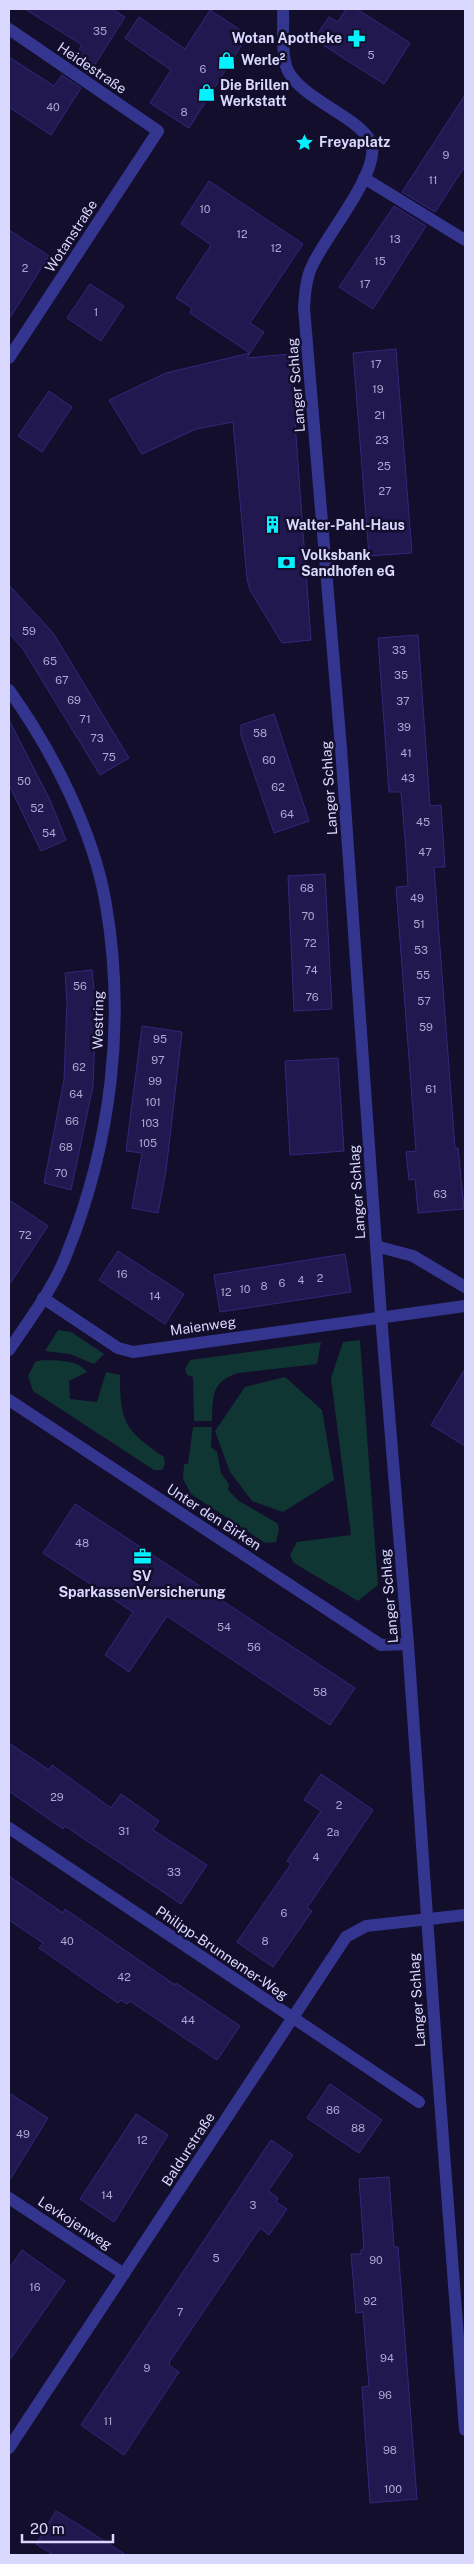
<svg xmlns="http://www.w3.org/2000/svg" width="474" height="2564" font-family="'Public Sans',sans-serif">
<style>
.green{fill:#103633}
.building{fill:#20184f;stroke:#34277d}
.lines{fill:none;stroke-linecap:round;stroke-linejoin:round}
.minor{stroke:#34358f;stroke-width:12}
.labels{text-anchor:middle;stroke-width:5;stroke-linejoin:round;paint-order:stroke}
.number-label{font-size:11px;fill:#aca8d3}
.poi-label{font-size:14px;font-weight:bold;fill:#dbd8ff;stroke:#120e2c;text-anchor:start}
.street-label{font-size:14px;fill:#dbd8ff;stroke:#120e2c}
</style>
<rect width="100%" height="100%" fill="#120e2c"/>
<g class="green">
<polygon points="58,1330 71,1332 104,1354 94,1364 70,1354 45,1351"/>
<polygon points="360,1340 378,1585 358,1601 294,1563 290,1555 297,1542 351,1535 331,1378 343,1342"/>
<path d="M321 1342 317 1364 238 1373C211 1382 213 1396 212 1421H194L193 1377 187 1375 185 1369 190 1360Z"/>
<path d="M41 1360C56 1361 78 1359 87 1372L69 1381 70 1399 97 1402 106 1372 120 1375C120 1423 125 1430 164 1457L165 1464 162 1470H154L33 1391 28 1376 35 1362Z"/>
<polygon points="285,1377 322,1410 334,1480 283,1512 252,1501 230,1472 215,1431 245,1387"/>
<polygon points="193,1427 212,1427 211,1447 217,1452 221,1473 229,1484 228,1490 239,1501 277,1523 279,1529 276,1542 265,1543 191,1494 183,1479 184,1464 188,1464"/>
</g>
<g class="building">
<polygon points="25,9 112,9 125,17 89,74 71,61 82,45"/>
<polygon points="346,9 357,9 410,43 384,84 323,45 316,36 329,17 338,22"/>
<polygon points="210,10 248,35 189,128 150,103 171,70 125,38 139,17 185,49"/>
<polygon points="9,57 54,86 62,75 81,88 51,135 9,107"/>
<polygon points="465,95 465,166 435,212 402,192"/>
<polygon points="209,181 303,244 250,323 264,332 250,353 190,313 192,308 176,298 211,245 181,224"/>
<polygon points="394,206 426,226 373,309 339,287"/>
<polygon points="9,230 49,256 9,319"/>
<polygon points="90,284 124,306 101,341 67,318"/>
<polygon points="396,349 412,553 369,556 353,353"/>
<polygon points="250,353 247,358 290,354 311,640 282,643 250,590 247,579 233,422 196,429 142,454 109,400 166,373"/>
<polygon points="49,391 72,407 42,452 18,436"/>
<polygon points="9,585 53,633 129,758 100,775 23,649 9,633"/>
<polygon points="418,635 430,806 441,805 445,867 434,867 455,1148 458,1148 464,1209 418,1213 415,1179 409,1180 406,1152 416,1151 396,887 408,886 405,838 401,792 389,792 378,638"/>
<polygon points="274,714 309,821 274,833 241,735 241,725"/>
<polygon points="9,720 50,800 66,840 41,851 9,785"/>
<polygon points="325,874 332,1009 294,1011 288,876"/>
<polygon points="92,970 96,1008 93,1086 71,1190 44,1183 64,1080 67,1001 65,973"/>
<polygon points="142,1026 182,1032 166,1171 158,1213 132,1208 142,1153 126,1151"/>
<polygon points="338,1058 344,1151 290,1155 285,1061"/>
<polygon points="9,1200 48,1226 9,1285"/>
<polygon points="118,1251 184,1294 165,1324 99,1280"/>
<polygon points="345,1254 351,1292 220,1312 214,1275"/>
<polygon points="465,1369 465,1446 431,1425"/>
<polygon points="75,1504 355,1688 330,1725 167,1616 129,1672 105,1655 133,1612 43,1553"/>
<polygon points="9,1743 49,1770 52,1765 111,1808 121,1794 159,1821 153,1830 207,1865 181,1904 65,1826 63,1829 9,1791"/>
<polygon points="321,1774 373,1810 307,1908 312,1911 273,1967 237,1942 291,1864 287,1861 321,1811 304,1800"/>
<polygon points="9,1876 63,1913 65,1909 175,1985 176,1983 240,2026 217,2060 130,2001 127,2004 121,2000 118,2003 39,1948 43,1943 9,1920"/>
<polygon points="330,2084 382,2120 359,2153 307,2118"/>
<polygon points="9,2093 48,2118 9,2181"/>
<polygon points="136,2114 168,2135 114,2222 80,2199"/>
<polygon points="271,2140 293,2155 268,2191 278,2198 276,2202 287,2209 269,2235 260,2228 170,2361 169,2365 179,2372 124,2455 81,2425"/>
<polygon points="389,2177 394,2247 398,2247 417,2499 370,2503 362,2387 369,2386 363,2312 356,2313 351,2254 361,2254 361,2250 364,2249 359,2179"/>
<polygon points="22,2250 65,2281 9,2361 9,2269"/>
<polygon points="56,2511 84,2528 126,2555 54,2555 36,2544"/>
</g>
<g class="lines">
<g class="minor">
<path d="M283 9C284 26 281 49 286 66 296 99 368 119 372 147 377 175 326 236 313 264 306 277 305 293 304 308L341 748 381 1316 408 1644 437 2060 465 2430"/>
<polyline points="9,29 158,131 9,358"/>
<polyline points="364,178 465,240"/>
<path d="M9 690C52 750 94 832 106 905 126 1022 111 1144 67 1253 54 1288 29 1320 9 1350"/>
<polyline points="376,1246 413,1256 465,1287"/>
<polyline points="43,1298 118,1348 133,1352 465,1306"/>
<polyline points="9,1400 381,1645 408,1644"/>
<polyline points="9,1828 419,2102"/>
<polyline points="9,2198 124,2274"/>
<polyline points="9,2448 346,1937 366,1926 465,1915"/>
</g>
</g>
<defs>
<symbol id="pharmacy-bare" viewBox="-9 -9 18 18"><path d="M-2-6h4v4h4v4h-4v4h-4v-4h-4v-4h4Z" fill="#04f1ff" stroke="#120e2c" stroke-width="2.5" paint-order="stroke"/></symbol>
<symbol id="shop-bare" viewBox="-9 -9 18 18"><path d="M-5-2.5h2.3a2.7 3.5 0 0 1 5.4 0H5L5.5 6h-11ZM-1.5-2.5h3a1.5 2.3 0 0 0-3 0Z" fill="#04f1ff" stroke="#120e2c" stroke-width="2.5" paint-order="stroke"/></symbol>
<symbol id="sight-bare" viewBox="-9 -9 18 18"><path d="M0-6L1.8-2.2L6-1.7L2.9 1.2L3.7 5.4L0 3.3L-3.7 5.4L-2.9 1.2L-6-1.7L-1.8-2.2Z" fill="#04f1ff" stroke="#120e2c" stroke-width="2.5" paint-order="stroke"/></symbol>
<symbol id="building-bare" viewBox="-9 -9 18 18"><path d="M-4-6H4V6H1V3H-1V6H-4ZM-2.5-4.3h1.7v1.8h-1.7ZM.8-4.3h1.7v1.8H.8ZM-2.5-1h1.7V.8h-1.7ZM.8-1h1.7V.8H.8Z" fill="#04f1ff" stroke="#120e2c" stroke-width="2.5" paint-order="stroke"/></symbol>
<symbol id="bank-bare" viewBox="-9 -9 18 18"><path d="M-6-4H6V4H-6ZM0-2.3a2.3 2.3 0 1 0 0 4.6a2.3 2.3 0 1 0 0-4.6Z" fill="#04f1ff" stroke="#120e2c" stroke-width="2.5" paint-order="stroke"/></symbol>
<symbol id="office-bare" viewBox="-9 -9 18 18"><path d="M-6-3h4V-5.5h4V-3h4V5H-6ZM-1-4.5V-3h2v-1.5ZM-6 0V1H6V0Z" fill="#04f1ff" stroke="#120e2c" stroke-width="2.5" paint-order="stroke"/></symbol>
</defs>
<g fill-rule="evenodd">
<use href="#pharmacy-bare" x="344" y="26" width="25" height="25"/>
<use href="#shop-bare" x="214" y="48" width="25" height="25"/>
<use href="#shop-bare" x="194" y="80" width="25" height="25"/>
<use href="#sight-bare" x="292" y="130" width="25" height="25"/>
<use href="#building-bare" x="260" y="512" width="25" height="25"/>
<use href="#bank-bare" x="274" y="550" width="25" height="25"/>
<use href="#office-bare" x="130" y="1544" width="25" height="25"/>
</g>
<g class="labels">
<g class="number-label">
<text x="100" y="35">35</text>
<text x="371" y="59">5</text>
<text x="203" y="73">6</text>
<text x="53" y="111">40</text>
<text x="184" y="116">8</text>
<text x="446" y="159">9</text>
<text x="433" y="184">11</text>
<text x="205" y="213">10</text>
<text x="242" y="238">12</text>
<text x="395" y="243">13</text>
<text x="276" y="252">12</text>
<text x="380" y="265">15</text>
<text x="25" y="272">2</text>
<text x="365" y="288">17</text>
<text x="96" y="316">1</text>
<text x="376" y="368">17</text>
<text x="378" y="393">19</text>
<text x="380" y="419">21</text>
<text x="382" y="444">23</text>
<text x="384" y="470">25</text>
<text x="385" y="495">27</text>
<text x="29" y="635">59</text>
<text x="399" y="654">33</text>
<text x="50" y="665">65</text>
<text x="401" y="679">35</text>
<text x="62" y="684">67</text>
<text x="74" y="704">69</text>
<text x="403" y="705">37</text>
<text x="85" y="723">71</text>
<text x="404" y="731">39</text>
<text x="260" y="737">58</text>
<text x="97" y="742">73</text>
<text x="406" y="757">41</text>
<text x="109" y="761">75</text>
<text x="269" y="764">60</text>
<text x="408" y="782">43</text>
<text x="24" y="785">50</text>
<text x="278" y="791">62</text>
<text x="37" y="812">52</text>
<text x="287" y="818">64</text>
<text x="423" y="826">45</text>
<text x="49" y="837">54</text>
<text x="425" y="856">47</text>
<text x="307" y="892">68</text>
<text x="417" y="902">49</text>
<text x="308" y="920">70</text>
<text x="419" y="928">51</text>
<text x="310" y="947">72</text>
<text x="421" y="954">53</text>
<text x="311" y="974">74</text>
<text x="423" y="979">55</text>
<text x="80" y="990">56</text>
<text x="312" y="1001">76</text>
<text x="424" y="1005">57</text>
<text x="426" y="1031">59</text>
<text x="160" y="1043">95</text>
<text x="158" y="1064">97</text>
<text x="79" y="1071">62</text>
<text x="155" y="1085">99</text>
<text x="431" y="1093">61</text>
<text x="76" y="1098">64</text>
<text x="153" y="1106">101</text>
<text x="72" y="1125">66</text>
<text x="150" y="1127">103</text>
<text x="148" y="1147">105</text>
<text x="66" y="1151">68</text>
<text x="61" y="1177">70</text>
<text x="440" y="1198">63</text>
<text x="25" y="1239">72</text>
<text x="122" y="1278">16</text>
<text x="320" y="1282">2</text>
<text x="301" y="1284">4</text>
<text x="282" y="1287">6</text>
<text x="264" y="1290">8</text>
<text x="245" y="1293">10</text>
<text x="226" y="1296">12</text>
<text x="155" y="1300">14</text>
<text x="82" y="1547">48</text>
<text x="224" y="1631">54</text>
<text x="254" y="1651">56</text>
<text x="320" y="1696">58</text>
<text x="57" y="1801">29</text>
<text x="339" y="1809">2</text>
<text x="124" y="1835">31</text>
<text x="333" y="1836">2a</text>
<text x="316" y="1861">4</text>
<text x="174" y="1876">33</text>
<text x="284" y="1917">6</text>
<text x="67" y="1945">40</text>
<text x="265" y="1945">8</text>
<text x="124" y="1981">42</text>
<text x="188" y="2024">44</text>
<text x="333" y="2114">86</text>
<text x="358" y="2132">88</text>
<text x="23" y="2138">49</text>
<text x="142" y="2144">12</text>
<text x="107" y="2199">14</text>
<text x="253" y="2209">3</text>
<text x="216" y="2262">5</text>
<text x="376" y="2264">90</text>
<text x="35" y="2291">16</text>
<text x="370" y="2305">92</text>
<text x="180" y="2316">7</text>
<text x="387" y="2362">94</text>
<text x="147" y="2372">9</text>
<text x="385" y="2399">96</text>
<text x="108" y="2425">11</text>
<text x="390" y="2454">98</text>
<text x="393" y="2493">100</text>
</g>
<g class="poi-label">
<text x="342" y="43" text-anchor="end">Wotan Apotheke</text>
<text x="241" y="65">Werle²</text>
<text x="220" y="90">Die Brillen<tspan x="220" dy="16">Werkstatt</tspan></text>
<text x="319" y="147">Freyaplatz</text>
<text x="286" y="530">Walter-Pahl-Haus</text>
<text x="301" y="560">Volksbank<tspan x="301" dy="16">Sandhofen eG</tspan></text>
<text x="142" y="1581" text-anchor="middle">SV<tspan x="142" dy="16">SparkassenVersicherung</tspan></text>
</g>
<g class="street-label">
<text transform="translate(92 68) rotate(34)" y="5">Heidestraße</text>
<text transform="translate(71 236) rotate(-57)" y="5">Wotanstraße</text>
<text transform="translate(296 385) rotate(-95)" y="5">Langer Schlag</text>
<text transform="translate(329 788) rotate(-94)" y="5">Langer Schlag</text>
<text transform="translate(98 1020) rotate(-89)" y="5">Westring</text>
<text transform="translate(357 1192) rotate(-94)" y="5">Langer Schlag</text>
<text transform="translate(203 1326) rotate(-8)" y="5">Maienweg</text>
<text transform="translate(214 1517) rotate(33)" y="5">Unter den Birken</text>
<text transform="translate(389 1596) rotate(-95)" y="5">Langer Schlag</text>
<text transform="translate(222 1953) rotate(34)" y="5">Philipp-Brunnemer-Weg</text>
<text transform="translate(417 2000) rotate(-94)" y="5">Langer Schlag</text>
<text transform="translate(188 2149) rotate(-57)" y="5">Baldurstraße</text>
<text transform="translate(75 2223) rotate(33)" y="5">Levkojenweg</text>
</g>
</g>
<rect width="474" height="2564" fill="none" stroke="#dbd8ff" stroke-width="20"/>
<path d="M22 2534v8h91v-8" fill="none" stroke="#dbd8ff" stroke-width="2.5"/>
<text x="30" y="2534" font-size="15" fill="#dbd8ff" stroke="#120e2c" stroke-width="4" paint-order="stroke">20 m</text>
</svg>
